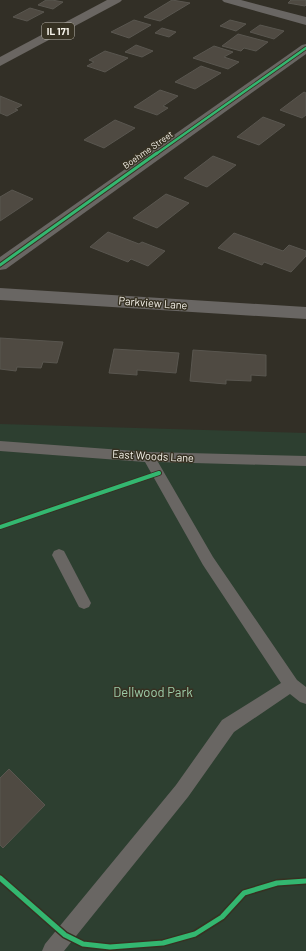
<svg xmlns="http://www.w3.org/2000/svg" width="306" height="951" font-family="Barlow,sans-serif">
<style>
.green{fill:#2d3f30}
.building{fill:#4f4a42;stroke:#59564f}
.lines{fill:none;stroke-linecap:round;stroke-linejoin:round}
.service{fill:#696663;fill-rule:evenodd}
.minor{fill:#696663;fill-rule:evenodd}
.primary{fill:#6a6662;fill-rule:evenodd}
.cycleway-far3-casing{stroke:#363122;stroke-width:4}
.cycleway-far2-casing{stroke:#363122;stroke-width:5}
.cycleway-far1-casing{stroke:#363122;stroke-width:6}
.cycleway-casing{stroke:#363122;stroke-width:8}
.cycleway-far3{stroke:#33b770;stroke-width:2.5}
.cycleway-far2{stroke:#33b770;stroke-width:3}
.cycleway-far1{stroke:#33b770;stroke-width:4}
.cycleway{stroke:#33b770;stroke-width:5}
.labels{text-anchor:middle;stroke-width:3;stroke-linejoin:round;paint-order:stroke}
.far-street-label{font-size:9px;fill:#f6f3ea;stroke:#363122}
.shield{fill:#363122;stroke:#bcb9ae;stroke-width:1}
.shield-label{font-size:10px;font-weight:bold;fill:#f6f3ea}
.street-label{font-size:11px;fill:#f6f3ea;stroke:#363122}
.near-park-label{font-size:13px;fill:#9dcda9;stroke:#363122}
</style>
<rect width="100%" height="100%" fill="#322f26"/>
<polygon class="green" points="0,424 306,433 306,951 0,951"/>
<g class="building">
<polygon points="46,0 52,0 63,2 53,9 38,5"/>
<polygon points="172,0 190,3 160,21 144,17"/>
<polygon points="291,0 306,0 306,5 305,6 288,3"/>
<polygon points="30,8 44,12 27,21 13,17"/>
<polygon points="134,20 151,25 129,38 111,32"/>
<polygon points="230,20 246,24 236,31 220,26"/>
<polygon points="260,25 284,31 274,39 250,32"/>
<polygon points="162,28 176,32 169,37 155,33"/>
<polygon points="238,34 268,42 256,51 244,48 241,51 222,46"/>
<polygon points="136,45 153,51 142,57 125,52"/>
<polygon points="214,46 233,52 224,57 239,62 228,69 193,58"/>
<polygon points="105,51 128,58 105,72 87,66 94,62 89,60"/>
<polygon points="201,66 221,73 195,89 175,82"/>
<polygon points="160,90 178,96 163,106 168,108 157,115 134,107"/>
<polygon points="304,92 306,93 306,115 302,118 280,110"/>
<polygon points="0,96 22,105 15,109 18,110 7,116 0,113"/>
<polygon points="263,117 285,125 259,145 237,137"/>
<polygon points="115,120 135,128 104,148 84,140"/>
<polygon points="213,156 236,165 207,187 184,178"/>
<polygon points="12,190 33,199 0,221 0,197"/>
<polygon points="166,194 189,203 157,228 133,218"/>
<polygon points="108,232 139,244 142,242 165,251 148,266 131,259 128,262 90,247"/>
<polygon points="234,233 283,251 289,245 306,251 306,256 291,272 264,262 262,265 218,248"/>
<polygon points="0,338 63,342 57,363 43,362 41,368 17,367 16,371 0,369"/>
<polygon points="114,349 179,353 176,373 137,370 137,375 109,373"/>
<polygon points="193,350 266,355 266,376 251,375 251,381 226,380 226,384 190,381"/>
<polygon points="9,769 45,805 3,848 0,845 0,778"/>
</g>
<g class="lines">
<g class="service">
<polygon points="0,441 149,452 306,456 306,466 158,462 213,557 297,680 306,687 306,704 300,702 290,694 234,732 188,797 64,951 42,951 45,944 176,785 222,720 281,683 203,565 145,462 0,451"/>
<polygon points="59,549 64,551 89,599 91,603 89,607 84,609 79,607 52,555 54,551"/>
</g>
<g class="minor">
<polygon points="222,0 241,0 306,17 306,25 224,2"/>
<polygon points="306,44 306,54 6,269 0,270 0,257 302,45"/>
<polygon points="0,288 306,307 306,319 0,300"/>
</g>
<polygon class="primary" points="107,0 122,0 120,2 0,66 0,57"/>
<defs>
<polyline id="cycleway-far3" points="156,154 306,48"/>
<polyline id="cycleway-far2" points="0,265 157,153"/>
<polyline id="cycleway-far1" points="0,527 159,473"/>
<polyline id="cycleway" points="0,878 65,935 83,944 110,947 163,943 195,934 222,917 244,893 277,883 306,881"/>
</defs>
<use href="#cycleway-far3" class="cycleway-far3-casing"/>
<use href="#cycleway-far2" class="cycleway-far2-casing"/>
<use href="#cycleway-far1" class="cycleway-far1-casing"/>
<use href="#cycleway" class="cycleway-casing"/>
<use href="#cycleway-far3" class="cycleway-far3"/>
<use href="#cycleway-far2" class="cycleway-far2"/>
<use href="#cycleway-far1" class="cycleway-far1"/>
<use href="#cycleway" class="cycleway"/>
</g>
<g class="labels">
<g class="far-street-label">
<text transform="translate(148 150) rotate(-35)" y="3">Boehme Street</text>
</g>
<rect class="shield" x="42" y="23" width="32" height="16" rx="3"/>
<g class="shield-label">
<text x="58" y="35">IL 171</text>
</g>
<g class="street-label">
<text transform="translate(153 303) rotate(4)" y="4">Parkview Lane</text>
<text transform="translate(153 456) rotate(3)" y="4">East Woods Lane</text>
</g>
<g class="near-park-label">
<text x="153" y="697">Dellwood Park</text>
</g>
</g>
</svg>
